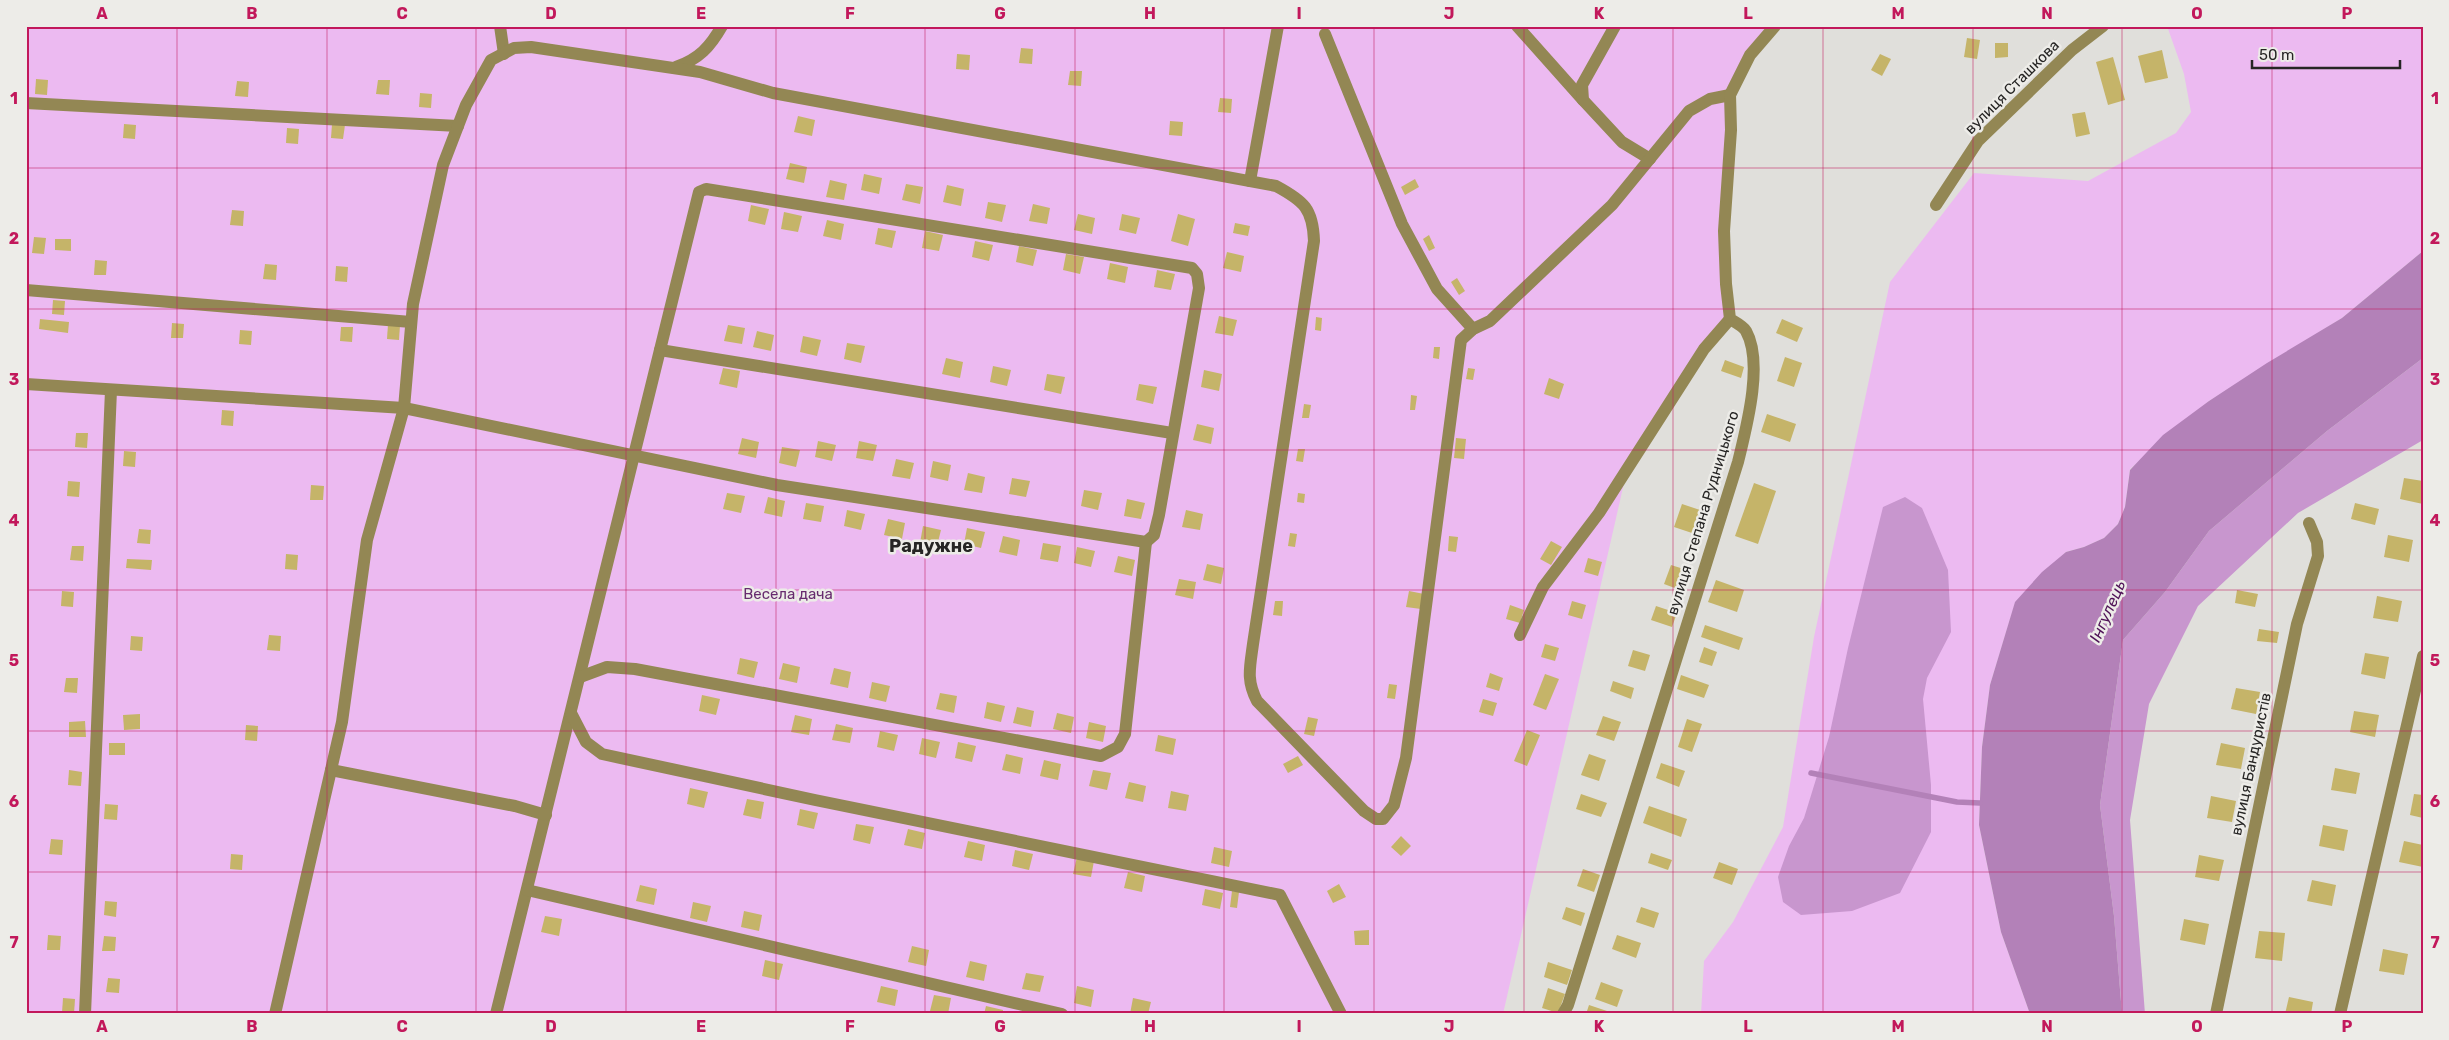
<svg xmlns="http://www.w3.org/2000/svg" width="2449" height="1040" font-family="Rubik,sans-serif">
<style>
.green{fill:#ecbaf1}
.forest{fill:#c896ce}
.water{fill:#b381b8}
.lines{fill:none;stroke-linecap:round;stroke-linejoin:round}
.stream{stroke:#b381b8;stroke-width:5.5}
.building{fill:#c5b469}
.minor{stroke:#938754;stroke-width:12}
.grid{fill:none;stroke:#c2185b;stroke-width:1;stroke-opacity:0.55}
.labels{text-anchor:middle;stroke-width:5;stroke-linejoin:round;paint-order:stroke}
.street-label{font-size:15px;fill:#262524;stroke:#edece8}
.park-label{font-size:15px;fill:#672b6f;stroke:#edece8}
.water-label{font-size:16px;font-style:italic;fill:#4f1257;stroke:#edece8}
.quarter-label{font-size:18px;font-weight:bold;fill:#262524;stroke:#edece8}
.neatline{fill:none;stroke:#c2185b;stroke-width:2}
.grid-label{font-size:16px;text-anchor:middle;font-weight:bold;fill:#c2185b}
</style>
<rect width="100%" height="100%" fill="#e0dfdb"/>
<g class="green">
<polygon points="26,26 1775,26 1737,79 1727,176 1730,319 1627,470 1503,1014 26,1014"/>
<polygon points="2167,26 2423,26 2423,251 2342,318 2209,401 2130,469 2125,507 2118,524 2104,538 2084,547 2066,552 2015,603 1990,685 1982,747 1979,825 2001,932 2030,1014 1701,1014 1704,961 1733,922 1783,827 1814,637 1890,282 1974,173 2088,181 2176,133 2191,112 2184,74"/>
</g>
<g class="forest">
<polygon points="2423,358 2423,440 2298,513 2198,606 2149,704 2130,820 2145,1014 2122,1014 2114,916 2100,805 2123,640 2165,592 2209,531 2327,431"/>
<polygon points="1905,497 1922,508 1948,570 1951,632 1927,678 1923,699 1931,785 1931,832 1900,893 1852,911 1801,915 1783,902 1778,877 1789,846 1804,818 1829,737 1848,648 1883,507"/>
</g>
<polygon class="water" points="2423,251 2423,358 2327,431 2209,531 2165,592 2123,640 2100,805 2114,916 2122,1014 2030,1014 2001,932 1979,825 1982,747 1990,685 2015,602 2042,572 2066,552 2084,547 2104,538 2118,524 2125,507 2130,470 2163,435 2209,401 2267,363 2342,318"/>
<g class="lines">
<polyline class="stream" points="1811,773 1957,802 1980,803"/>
</g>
<g class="building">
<polygon points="1967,38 1980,40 1977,59 1964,57"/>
<polygon points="1995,43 2008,43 2008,57 1995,58"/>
<polygon points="1021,48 1033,49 1032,64 1019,63"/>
<polygon points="2162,50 2168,78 2145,83 2138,56"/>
<polygon points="957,54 970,55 969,70 956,69"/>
<polygon points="1880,54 1891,59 1882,76 1871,70"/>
<polygon points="2113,57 2125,100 2108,105 2096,62"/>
<polygon points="1070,71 1082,71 1081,86 1068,85"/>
<polygon points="36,79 48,80 47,95 35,94"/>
<polygon points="378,80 390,80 389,95 376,94"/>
<polygon points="237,81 249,82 248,97 235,96"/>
<polygon points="420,93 432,94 431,108 419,107"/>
<polygon points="1220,98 1232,99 1231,113 1218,112"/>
<polygon points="2085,112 2090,134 2076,137 2072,114"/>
<polygon points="798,116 815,120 812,136 794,132"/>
<polygon points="1170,121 1183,122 1182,136 1169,135"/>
<polygon points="124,124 136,125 135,139 123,138"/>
<polygon points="332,124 345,125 343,139 331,138"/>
<polygon points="287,128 299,129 298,144 286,143"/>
<polygon points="790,163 807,167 804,183 786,179"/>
<polygon points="864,174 882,178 879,194 861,190"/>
<polygon points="1415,179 1419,187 1405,195 1401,187"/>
<polygon points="830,180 847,184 844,200 826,197"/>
<polygon points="906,184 923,187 920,204 902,200"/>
<polygon points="947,185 964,189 961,206 943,202"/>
<polygon points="988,202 1006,205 1002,222 985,218"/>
<polygon points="1033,204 1050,208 1047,224 1029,221"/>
<polygon points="751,205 769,209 765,225 748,221"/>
<polygon points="232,210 244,211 243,226 230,225"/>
<polygon points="784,212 802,216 798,232 781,229"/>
<polygon points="1078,214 1095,218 1092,234 1074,230"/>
<polygon points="1122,214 1140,218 1136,234 1119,230"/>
<polygon points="1178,214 1195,219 1188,246 1171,241"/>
<polygon points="827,220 844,224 841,240 823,236"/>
<polygon points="1235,223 1250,226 1248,236 1233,233"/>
<polygon points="878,228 896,231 892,248 875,244"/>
<polygon points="925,231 943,235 939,251 922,248"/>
<polygon points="1429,235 1435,248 1429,251 1423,239"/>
<polygon points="34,237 46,238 44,254 32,253"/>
<polygon points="55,239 71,239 71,251 55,250"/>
<polygon points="975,241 993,245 989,261 972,257"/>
<polygon points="1019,246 1037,250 1033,266 1016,262"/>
<polygon points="1227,252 1244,256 1241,272 1223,268"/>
<polygon points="1066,254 1084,257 1080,274 1063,270"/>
<polygon points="95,260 107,261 106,275 94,275"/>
<polygon points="1110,263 1128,267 1125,283 1107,279"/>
<polygon points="265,264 277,265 276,280 263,279"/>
<polygon points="336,266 348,267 347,282 335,281"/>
<polygon points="1157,270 1175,274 1171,290 1154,287"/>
<polygon points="1457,278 1465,291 1459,295 1451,282"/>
<polygon points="53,300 65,301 64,315 52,314"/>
<polygon points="1219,316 1237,320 1233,336 1215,333"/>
<polygon points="1316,317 1322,318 1321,331 1315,330"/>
<polygon points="40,319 69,322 68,333 39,329"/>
<polygon points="1782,319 1803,328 1797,342 1776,333"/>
<polygon points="172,323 184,324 183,338 171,338"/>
<polygon points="388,324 400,325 399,340 387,339"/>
<polygon points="728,325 745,328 742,344 724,341"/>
<polygon points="341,327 353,327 352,342 340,341"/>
<polygon points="240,330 252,331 251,345 239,344"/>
<polygon points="757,331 774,335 771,351 753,347"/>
<polygon points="803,336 821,340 817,356 800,352"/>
<polygon points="847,343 865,346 861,363 844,359"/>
<polygon points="1434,347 1440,347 1439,359 1433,358"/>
<polygon points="1785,357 1802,363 1794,387 1777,381"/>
<polygon points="946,358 963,362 960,378 942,374"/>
<polygon points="1725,360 1744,367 1741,378 1721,371"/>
<polygon points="993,366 1011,370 1007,386 990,382"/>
<polygon points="723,368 740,371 737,388 719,384"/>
<polygon points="1468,368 1475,369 1473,380 1466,379"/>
<polygon points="1204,370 1222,374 1219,391 1201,387"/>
<polygon points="1047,374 1065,377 1061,394 1044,390"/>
<polygon points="1549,378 1564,384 1559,399 1544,394"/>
<polygon points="1139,384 1157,387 1153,404 1136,400"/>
<polygon points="1411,395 1417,396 1415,410 1410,410"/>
<polygon points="1304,404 1311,405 1309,418 1302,418"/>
<polygon points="222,410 234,411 233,426 221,425"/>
<polygon points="1767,414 1796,424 1790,442 1761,432"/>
<polygon points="1197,424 1214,428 1211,444 1193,440"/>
<polygon points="76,433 88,433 87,448 75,447"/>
<polygon points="742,438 759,442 756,458 738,454"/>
<polygon points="1456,438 1466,439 1464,459 1454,458"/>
<polygon points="818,441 836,445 832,461 815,457"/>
<polygon points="859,441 877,445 873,461 856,458"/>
<polygon points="782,447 800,450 796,467 779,463"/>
<polygon points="1298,449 1305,449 1303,462 1296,461"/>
<polygon points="124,451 136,452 135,467 123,466"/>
<polygon points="896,459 914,463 910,479 892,476"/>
<polygon points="933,461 951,465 948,481 930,477"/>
<polygon points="968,473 985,477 982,493 964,490"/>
<polygon points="1012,478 1030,481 1026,497 1009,494"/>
<polygon points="2404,478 2423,481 2423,504 2400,499"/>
<polygon points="68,481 80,482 79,497 67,496"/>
<polygon points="1754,483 1776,491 1758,544 1735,536"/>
<polygon points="311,485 324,486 323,500 310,500"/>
<polygon points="1084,490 1102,493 1098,510 1081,506"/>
<polygon points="727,493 745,496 741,513 723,509"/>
<polygon points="1298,493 1305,494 1304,503 1297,502"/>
<polygon points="768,497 785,501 782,517 764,513"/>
<polygon points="1127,499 1145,503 1141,519 1124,516"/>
<polygon points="806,503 824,506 821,522 803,519"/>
<polygon points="2355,503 2379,509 2375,525 2351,519"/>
<polygon points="1682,504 1706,512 1698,535 1674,527"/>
<polygon points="847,510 865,514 861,530 844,526"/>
<polygon points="1186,510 1203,514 1200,530 1182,527"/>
<polygon points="888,519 905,523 902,539 884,535"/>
<polygon points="923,526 941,530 937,546 920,543"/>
<polygon points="967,528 985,532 981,548 964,544"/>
<polygon points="139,529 151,530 150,544 137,543"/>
<polygon points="1290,533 1297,534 1295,547 1288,546"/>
<polygon points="2388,535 2413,540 2409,562 2384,557"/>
<polygon points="1003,536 1020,540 1017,556 999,552"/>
<polygon points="1449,536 1458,537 1456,552 1448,551"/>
<polygon points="1551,541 1562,547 1551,565 1540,559"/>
<polygon points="1043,543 1061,546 1058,562 1040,559"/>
<polygon points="72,546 84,546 83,561 70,560"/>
<polygon points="1077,547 1095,551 1091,567 1074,563"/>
<polygon points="286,554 298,555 297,570 285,569"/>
<polygon points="1118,556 1135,560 1132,576 1114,572"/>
<polygon points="1588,558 1602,562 1598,576 1584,572"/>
<polygon points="127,559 152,560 151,570 126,568"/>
<polygon points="1207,564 1224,568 1221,584 1203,580"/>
<polygon points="1671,565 1687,570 1680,590 1664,584"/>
<polygon points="1179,579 1196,582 1193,599 1175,595"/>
<polygon points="1716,580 1744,590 1737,612 1708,602"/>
<polygon points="2237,590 2258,594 2255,607 2235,603"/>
<polygon points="62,591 74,592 73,607 61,606"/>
<polygon points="1409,591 1424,594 1421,609 1406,607"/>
<polygon points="2377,596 2402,601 2398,622 2373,618"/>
<polygon points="1275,601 1283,601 1282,616 1273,615"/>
<polygon points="1572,601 1586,605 1582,619 1568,615"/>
<polygon points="1510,605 1524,610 1520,623 1506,619"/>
<polygon points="1656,606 1677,613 1672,627 1651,620"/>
<polygon points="1705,625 1743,638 1739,650 1701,637"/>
<polygon points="2259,629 2279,632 2277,643 2257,641"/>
<polygon points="269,635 281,636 280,651 267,650"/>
<polygon points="131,636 143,637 142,651 130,650"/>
<polygon points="1545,644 1559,648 1555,661 1541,657"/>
<polygon points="1704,647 1717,652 1712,666 1699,662"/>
<polygon points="1633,650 1650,655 1645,671 1628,666"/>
<polygon points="2365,653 2389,657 2385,679 2361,674"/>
<polygon points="740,658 758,662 754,678 737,674"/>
<polygon points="783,663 800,667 797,683 779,679"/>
<polygon points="834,668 851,672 848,688 830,684"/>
<polygon points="1490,673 1503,678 1499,691 1486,687"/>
<polygon points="1545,674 1559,679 1546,710 1533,705"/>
<polygon points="1681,675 1709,685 1704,698 1677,689"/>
<polygon points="66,678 78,678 77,693 64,692"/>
<polygon points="1613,681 1634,688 1631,699 1610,691"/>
<polygon points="872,682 890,686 886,702 869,698"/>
<polygon points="1389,684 1397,685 1395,699 1387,698"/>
<polygon points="2236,688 2260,692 2256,714 2231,709"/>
<polygon points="940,693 957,696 954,713 936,709"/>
<polygon points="702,695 720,699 716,715 699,711"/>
<polygon points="1483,699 1497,703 1493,716 1479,712"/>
<polygon points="987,702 1005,706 1001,722 984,718"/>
<polygon points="1017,707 1034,711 1031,727 1013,723"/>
<polygon points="2354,711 2379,715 2375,737 2350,732"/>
<polygon points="1057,713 1074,717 1071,733 1053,729"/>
<polygon points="140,714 140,729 124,730 123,715"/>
<polygon points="795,715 812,719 809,735 791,732"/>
<polygon points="1603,716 1621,722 1614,741 1596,735"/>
<polygon points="1308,717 1318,719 1314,736 1304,734"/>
<polygon points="1687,719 1702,724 1692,752 1678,747"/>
<polygon points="85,721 86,737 69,737 69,722"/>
<polygon points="1089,722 1106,726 1103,742 1086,738"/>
<polygon points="836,724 853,728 850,743 832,740"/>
<polygon points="246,725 258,726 257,741 245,740"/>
<polygon points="1527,730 1540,735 1527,766 1514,761"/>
<polygon points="880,731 898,735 894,751 877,747"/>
<polygon points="1158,735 1176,739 1173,755 1155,751"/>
<polygon points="922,738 940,742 936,758 919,754"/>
<polygon points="958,742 976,746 972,762 955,758"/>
<rect x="109" y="743" width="16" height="12"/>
<polygon points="2221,743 2245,748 2241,769 2216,765"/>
<polygon points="1006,754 1023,758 1020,774 1002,770"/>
<polygon points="1589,754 1606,760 1599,781 1581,775"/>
<polygon points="1298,756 1303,765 1288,773 1283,764"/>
<polygon points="1044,760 1061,764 1058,780 1040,776"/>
<polygon points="1661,763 1685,771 1679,787 1656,778"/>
<polygon points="2335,768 2360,773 2356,794 2331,790"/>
<polygon points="69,770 82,772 81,786 68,785"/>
<polygon points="1093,770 1111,773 1107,790 1089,786"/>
<polygon points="1129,782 1146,786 1143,802 1125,798"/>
<polygon points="690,788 708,792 704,808 687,804"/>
<polygon points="1171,791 1189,795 1186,811 1168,808"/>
<polygon points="1581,794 1607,803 1601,817 1576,809"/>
<polygon points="2414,794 2423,795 2423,818 2410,815"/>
<polygon points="2211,796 2236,801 2232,822 2207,818"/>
<polygon points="747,799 764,802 761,819 743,815"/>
<polygon points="105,804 118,805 117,820 104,819"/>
<polygon points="1649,806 1687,819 1681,837 1643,823"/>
<polygon points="800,809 818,813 814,829 797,825"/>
<polygon points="856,824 874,827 870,844 853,840"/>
<polygon points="2323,825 2348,830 2344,851 2319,846"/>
<polygon points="908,829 925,833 922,849 904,845"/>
<polygon points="1401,836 1411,846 1401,856 1391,847"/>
<polygon points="51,839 63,840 62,855 49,854"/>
<polygon points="968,841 985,845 982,861 964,857"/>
<polygon points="2404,841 2423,845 2423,867 2399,862"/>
<polygon points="1214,847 1232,851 1229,867 1211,863"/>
<polygon points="1015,850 1033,854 1029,870 1012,866"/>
<polygon points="1651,853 1672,860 1668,870 1648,863"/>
<polygon points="231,854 243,855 242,870 230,869"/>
<polygon points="2199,855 2224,860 2219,881 2195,877"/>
<polygon points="1077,857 1094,861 1091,877 1073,874"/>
<polygon points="1719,862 1738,869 1732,885 1713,878"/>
<polygon points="1583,869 1600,875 1594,892 1577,886"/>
<polygon points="1128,872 1145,876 1142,892 1124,888"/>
<polygon points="2312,880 2336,885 2332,906 2307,901"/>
<polygon points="1339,884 1346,897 1333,903 1327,891"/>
<polygon points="640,885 657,889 654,905 636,901"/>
<polygon points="1205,889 1223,893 1220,909 1202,905"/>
<polygon points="1232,891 1239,892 1237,908 1230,907"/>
<polygon points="105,901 117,902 116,917 104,915"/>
<polygon points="693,902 711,906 707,922 690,918"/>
<polygon points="1566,907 1585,913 1581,926 1562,919"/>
<polygon points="1641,907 1659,913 1654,928 1636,922"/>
<polygon points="744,911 762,915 759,931 741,927"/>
<polygon points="545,916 562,919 559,936 541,932"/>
<polygon points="2184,919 2209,924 2205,945 2180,940"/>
<polygon points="1369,930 1369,945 1355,945 1354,931"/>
<polygon points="2259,931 2285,933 2282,961 2255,958"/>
<polygon points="48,935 61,936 60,950 47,950"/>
<polygon points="1617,935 1641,943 1636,958 1612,949"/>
<polygon points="104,936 116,937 115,951 102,951"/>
<polygon points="912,946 929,950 926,966 908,962"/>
<polygon points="2383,949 2408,954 2404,975 2379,971"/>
<polygon points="765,960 783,964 779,980 762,976"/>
<polygon points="970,961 987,965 984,981 966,977"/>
<polygon points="1548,962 1572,970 1567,985 1544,977"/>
<polygon points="1026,973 1044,976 1040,992 1022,989"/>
<polygon points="108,978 120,979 119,993 106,992"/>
<polygon points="1601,982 1623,990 1617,1007 1595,999"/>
<polygon points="881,986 898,990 895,1006 877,1002"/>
<polygon points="1077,986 1094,990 1091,1007 1074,1003"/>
<polygon points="1548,988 1565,994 1558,1013 1542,1008"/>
<polygon points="934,995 951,998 948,1014 930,1011"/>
<polygon points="2289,997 2313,1002 2311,1014 2285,1014"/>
<polygon points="63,998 75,999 74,1014 62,1013"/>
<polygon points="1133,998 1151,1002 1148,1014 1130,1014"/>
<polygon points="1589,1005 1613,1013 1613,1014 1586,1014"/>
<polygon points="986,1006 1003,1010 1003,1014 984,1014"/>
</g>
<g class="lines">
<g class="minor">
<polyline points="500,26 504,54"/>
<polyline points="1517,26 1583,100"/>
<polyline points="1615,26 1582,85 1583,100 1622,142 1650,159"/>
<polyline points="1325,34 1402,224 1437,289 1473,329"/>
<path d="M676 67C699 59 710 47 722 26"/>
<polyline points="26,103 458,126"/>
<polyline points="1250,181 1278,26"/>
<polyline points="1936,205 1978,141 2072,50 2103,26"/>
<polyline points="26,290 411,322"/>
<polyline points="660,350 1172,433"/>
<polyline points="26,384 404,408 777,485 1146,542 1154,535 1159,515 1199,288 1197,274 1192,268 706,189 699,192 496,1014"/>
<polyline points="1520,635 1543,587 1599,513 1704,349 1730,319"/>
<polyline points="580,677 607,667 635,669 1101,756 1118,747 1125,734 1146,542"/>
<polyline points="571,713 586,742 602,754 815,800 1280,895 1341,1014"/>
<polyline points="331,770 515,806 546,815"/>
<polyline points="527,890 1062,1014"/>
<polyline points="85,1014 111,390"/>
<path d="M275 1014 342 722 367 540 404 408 413 304 443 165 466 105 491 60 514 48 531 47 700 72 773 93 1276 186C1304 201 1313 209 1314 241L1253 644C1250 667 1246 680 1257 701L1364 811 1376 819H1383L1394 805 1406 758 1461 340 1473 329 1490 321 1612 205 1689 111 1710 99 1730 95"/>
<path d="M1563 1014 1568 1005 1738 462C1746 429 1764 363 1746 331 1743 326 1735 322 1730 319L1726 284 1724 231 1731 130 1730 95 1750 55 1775 26"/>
<polyline points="2216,1014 2297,624 2318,556 2317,542 2309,523"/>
<polyline points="2340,1014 2423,656"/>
</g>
</g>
<path class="grid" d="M177 26V1014M327 26V1014M476 26V1014M626 26V1014M776 26V1014M925 26V1014M1075 26V1014M1224 26V1014M1374 26V1014M1524 26V1014M1673 26V1014M1823 26V1014M1973 26V1014M2122 26V1014M2272 26V1014M26 168H2423M26 309H2423M26 450H2423M26 590H2423M26 731H2423M26 872H2423"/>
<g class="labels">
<g class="street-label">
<text transform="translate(2012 87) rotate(-45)" y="5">вулиця Сташкова</text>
<text transform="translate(1703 513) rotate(-73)" y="5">вулиця Степана Рудницького</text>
<text transform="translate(2251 764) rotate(-78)" y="5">вулиця Бандуристів</text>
</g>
<g class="park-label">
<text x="788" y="599">Весела дача</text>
</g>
<g class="water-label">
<text transform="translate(2107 611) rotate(-66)" y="6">Інгулець</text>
</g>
<g class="quarter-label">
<text x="931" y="552">Радужне</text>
</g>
</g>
<rect width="2449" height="1040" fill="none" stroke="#edece8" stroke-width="55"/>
<path d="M2252 60v8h148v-8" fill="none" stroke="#262524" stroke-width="2.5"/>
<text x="2259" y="60" font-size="15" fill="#262524" stroke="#edece8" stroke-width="4" paint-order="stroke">50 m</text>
<rect x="28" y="28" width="2394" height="984" class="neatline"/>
<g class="grid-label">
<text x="102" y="19">A</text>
<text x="252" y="19">B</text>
<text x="402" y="19">C</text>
<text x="551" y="19">D</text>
<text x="701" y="19">E</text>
<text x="850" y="19">F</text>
<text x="1000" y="19">G</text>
<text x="1150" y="19">H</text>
<text x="1299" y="19">I</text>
<text x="1449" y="19">J</text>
<text x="1599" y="19">K</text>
<text x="1748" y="19">L</text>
<text x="1898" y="19">M</text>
<text x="2047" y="19">N</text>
<text x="2197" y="19">O</text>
<text x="2347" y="19">P</text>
<text x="14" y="104">1</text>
<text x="2435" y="104">1</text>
<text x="14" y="244">2</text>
<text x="2435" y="244">2</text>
<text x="14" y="385">3</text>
<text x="2435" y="385">3</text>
<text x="14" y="526">4</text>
<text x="2435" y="526">4</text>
<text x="14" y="666">5</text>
<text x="2435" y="666">5</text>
<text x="14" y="807">6</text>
<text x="2435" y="807">6</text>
<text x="14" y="948">7</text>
<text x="2435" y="948">7</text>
<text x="102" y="1032">A</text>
<text x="252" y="1032">B</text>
<text x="402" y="1032">C</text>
<text x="551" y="1032">D</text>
<text x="701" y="1032">E</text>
<text x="850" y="1032">F</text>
<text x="1000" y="1032">G</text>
<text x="1150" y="1032">H</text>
<text x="1299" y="1032">I</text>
<text x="1449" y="1032">J</text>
<text x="1599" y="1032">K</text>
<text x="1748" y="1032">L</text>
<text x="1898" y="1032">M</text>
<text x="2047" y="1032">N</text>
<text x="2197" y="1032">O</text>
<text x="2347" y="1032">P</text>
</g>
</svg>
